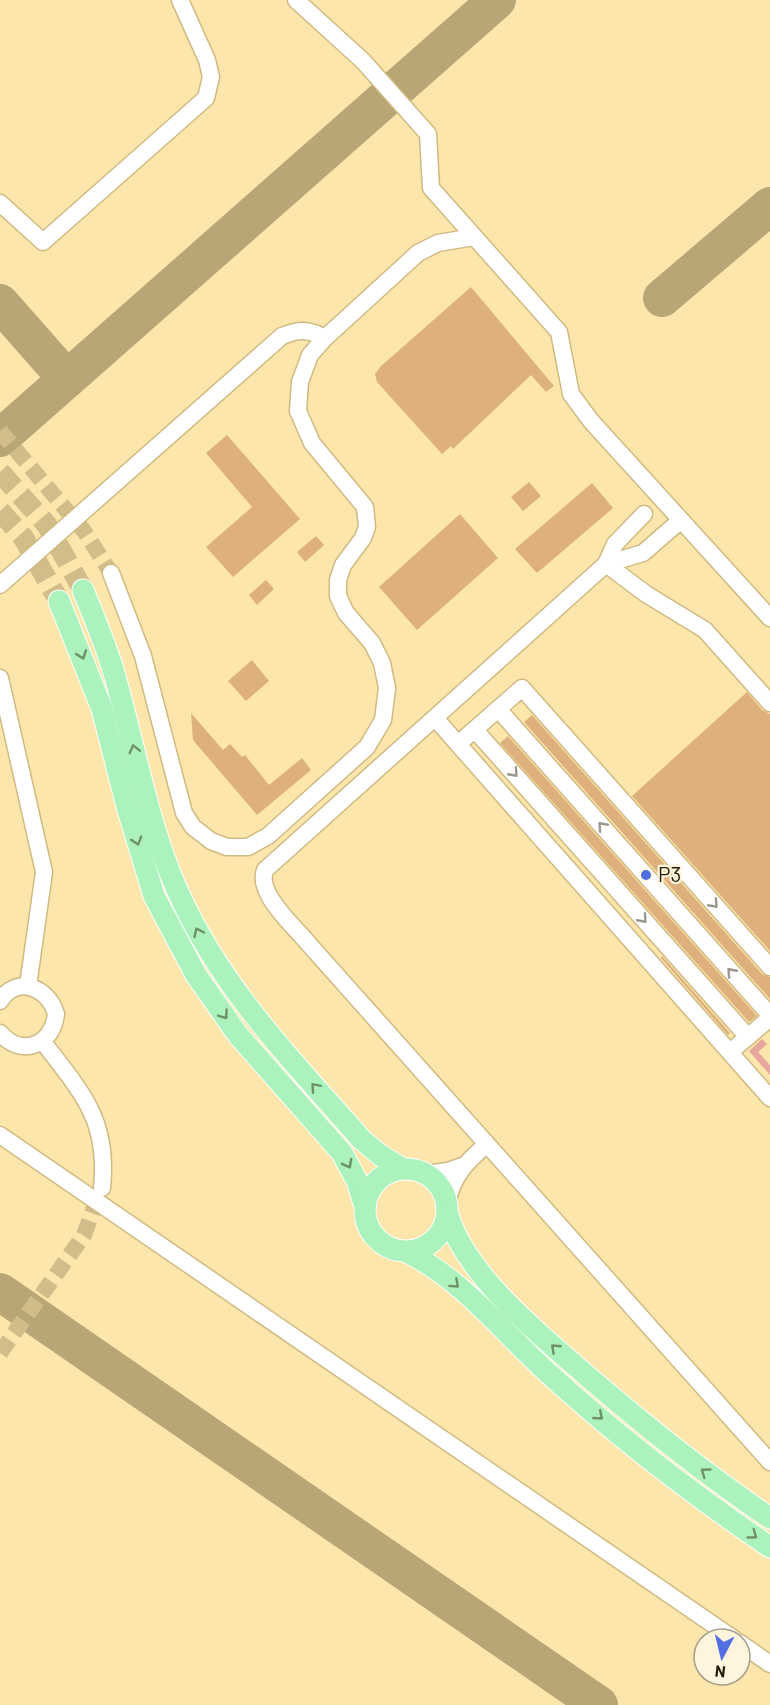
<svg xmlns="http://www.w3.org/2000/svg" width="770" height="1705" font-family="Barlow,sans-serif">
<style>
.green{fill:#e7a79d}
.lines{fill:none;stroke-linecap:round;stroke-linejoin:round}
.taxiway{stroke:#b8a676;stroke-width:38}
.building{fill:#deb07d}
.minor-tunnel{stroke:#d1bd8a;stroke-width:16;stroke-dasharray:16 8;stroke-linecap:butt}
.major-tunnel{stroke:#d1bd8a;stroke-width:21;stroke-dasharray:21 10;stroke-linecap:butt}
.minor-casing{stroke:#d0ba82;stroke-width:19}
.major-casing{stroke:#fff;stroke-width:23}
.minor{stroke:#fff;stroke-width:16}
.major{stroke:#acf2bc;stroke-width:21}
.oneway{stroke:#6e9169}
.oneway2{stroke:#9c988e}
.poi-dot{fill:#516ee3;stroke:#fef5de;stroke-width:2}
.labels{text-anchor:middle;stroke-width:4.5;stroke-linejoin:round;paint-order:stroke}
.poi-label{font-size:21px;fill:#231b04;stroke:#fef5de;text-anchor:start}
</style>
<rect width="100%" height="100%" fill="#fde6ac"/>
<polygon class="green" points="762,1039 767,1044 758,1052 770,1065 770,1075 749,1051"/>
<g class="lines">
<g class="taxiway">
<polyline points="662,298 770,206"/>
<polyline points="0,303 67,379"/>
<polyline points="0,438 497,0"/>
<polyline points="0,1292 599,1705"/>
</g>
</g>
<g class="building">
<polygon points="471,287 554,386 546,392 531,375 453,449 451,446 442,454 377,382 375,374 380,367"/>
<polygon points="227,435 300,519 233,577 206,547 252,507 206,453"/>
<polygon points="529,482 541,496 523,511 511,497"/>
<polygon points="592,483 613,508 537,573 515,549"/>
<polygon points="460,514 498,558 417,630 379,587"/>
<polygon points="316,536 324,545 305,562 297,552"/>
<polygon points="266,580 274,589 257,605 249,595"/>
<polygon points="252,660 269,681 246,701 228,681"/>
<polygon points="747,692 762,710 770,714 770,951 632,796"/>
<polygon points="191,713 223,750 230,744 242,757 245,755 269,785 302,758 311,770 257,815 193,740"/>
<polygon points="532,715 762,974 770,977 770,999 524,722"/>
<polygon points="508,736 757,1016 749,1022 500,743"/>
<polygon points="662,956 730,1033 728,1035 661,958"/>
</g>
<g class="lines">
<g class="minor-tunnel">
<polyline points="0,431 84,531 111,573"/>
<polyline points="0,1353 84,1235 101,1189"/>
</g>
<g class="major-tunnel">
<polyline points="0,472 47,525 83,590"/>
<polyline points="0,511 23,537 59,601"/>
</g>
<defs>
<g id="minor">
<polyline points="296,0 363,61 428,134 431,188 559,332 571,394 591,421 770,618"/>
<polyline points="0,203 43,242 206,98 211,77 207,60 180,0"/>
<polyline points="644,514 615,544 606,564 643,553 681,520"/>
<polyline points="111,573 143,656 184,813 193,827 211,841 227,847 248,847 268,836 367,747 383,720 387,688 382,663 372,643 346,613 338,596 338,580 343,565 363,538 367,527 365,507 312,443 298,411 300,382 310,355 325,338 418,253 438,243 474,237"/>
<path d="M0 585 282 336C299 329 309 329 325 338"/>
<polyline points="0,678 44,872 28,986"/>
<path d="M770 703 705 630 646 594 606 564 265 870C256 893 293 925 307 942L770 1462"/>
<polyline points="498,709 770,1015"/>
<polyline points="435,718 770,1098"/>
<polyline points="475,730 748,1037"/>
<polyline points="458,744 522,688 770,967"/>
<path d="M0 1001C17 974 49 988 56 1014 53 1045 21 1058 0 1033"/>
<path d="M43 1042C82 1093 109 1120 102 1188"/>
<polyline points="730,1052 770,1018"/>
<polyline points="0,1135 734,1639"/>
<polyline points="426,1174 448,1171 462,1166"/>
<path d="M447 1203C453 1176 465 1163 486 1145"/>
<polyline points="740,1643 770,1664"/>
</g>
<g id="major">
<path d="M83 590C95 620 108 649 116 680 134 745 146 811 170 873 213 981 287 1054 361 1139L380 1155 403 1169"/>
<polyline points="59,601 102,709 127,807 154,896 196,975 238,1035 342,1153 357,1181 365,1207"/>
<circle cx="406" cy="1210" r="41"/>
<path d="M448 1215C466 1277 545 1339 593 1381 650 1430 708 1476 770 1518"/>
<path d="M407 1252C463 1280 502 1331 548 1373 617 1436 692 1494 770 1547"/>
</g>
</defs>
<use href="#minor" class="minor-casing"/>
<use href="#major" class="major-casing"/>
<use href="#minor" class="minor"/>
<use href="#major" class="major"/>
</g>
<defs><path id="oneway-chevron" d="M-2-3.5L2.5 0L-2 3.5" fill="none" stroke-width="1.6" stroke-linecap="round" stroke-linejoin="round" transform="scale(1.5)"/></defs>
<g class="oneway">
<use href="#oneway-chevron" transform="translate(82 655) rotate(70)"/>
<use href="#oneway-chevron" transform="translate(134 749) rotate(-104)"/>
<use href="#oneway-chevron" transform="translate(137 841) rotate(73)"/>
<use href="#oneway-chevron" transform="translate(198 932) rotate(-115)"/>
<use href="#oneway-chevron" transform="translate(224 1015) rotate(55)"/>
<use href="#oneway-chevron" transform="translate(315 1087) rotate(-131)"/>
<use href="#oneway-chevron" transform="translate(348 1164) rotate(62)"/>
<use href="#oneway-chevron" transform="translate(455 1284) rotate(42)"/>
<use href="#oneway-chevron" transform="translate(555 1348) rotate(-137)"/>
<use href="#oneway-chevron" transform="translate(599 1416) rotate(41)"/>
<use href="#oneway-chevron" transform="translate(705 1472) rotate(-144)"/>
<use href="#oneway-chevron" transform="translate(753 1535) rotate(36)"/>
</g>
<g class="oneway2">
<use href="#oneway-chevron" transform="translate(514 773) rotate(48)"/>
<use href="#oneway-chevron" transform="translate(602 826) rotate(-132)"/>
<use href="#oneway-chevron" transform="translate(714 904) rotate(48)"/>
<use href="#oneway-chevron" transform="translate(643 919) rotate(48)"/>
<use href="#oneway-chevron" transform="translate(731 972) rotate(-132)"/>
</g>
<circle class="poi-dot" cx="646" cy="875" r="6"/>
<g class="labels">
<g class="poi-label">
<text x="658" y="882">P3</text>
</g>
</g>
<g transform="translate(722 1657) rotate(187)"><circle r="28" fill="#fef5de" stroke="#a69e87" stroke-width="1.5"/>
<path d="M0-4.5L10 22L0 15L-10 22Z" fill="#516ee3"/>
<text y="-9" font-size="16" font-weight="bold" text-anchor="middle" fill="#231b04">N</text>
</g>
</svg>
